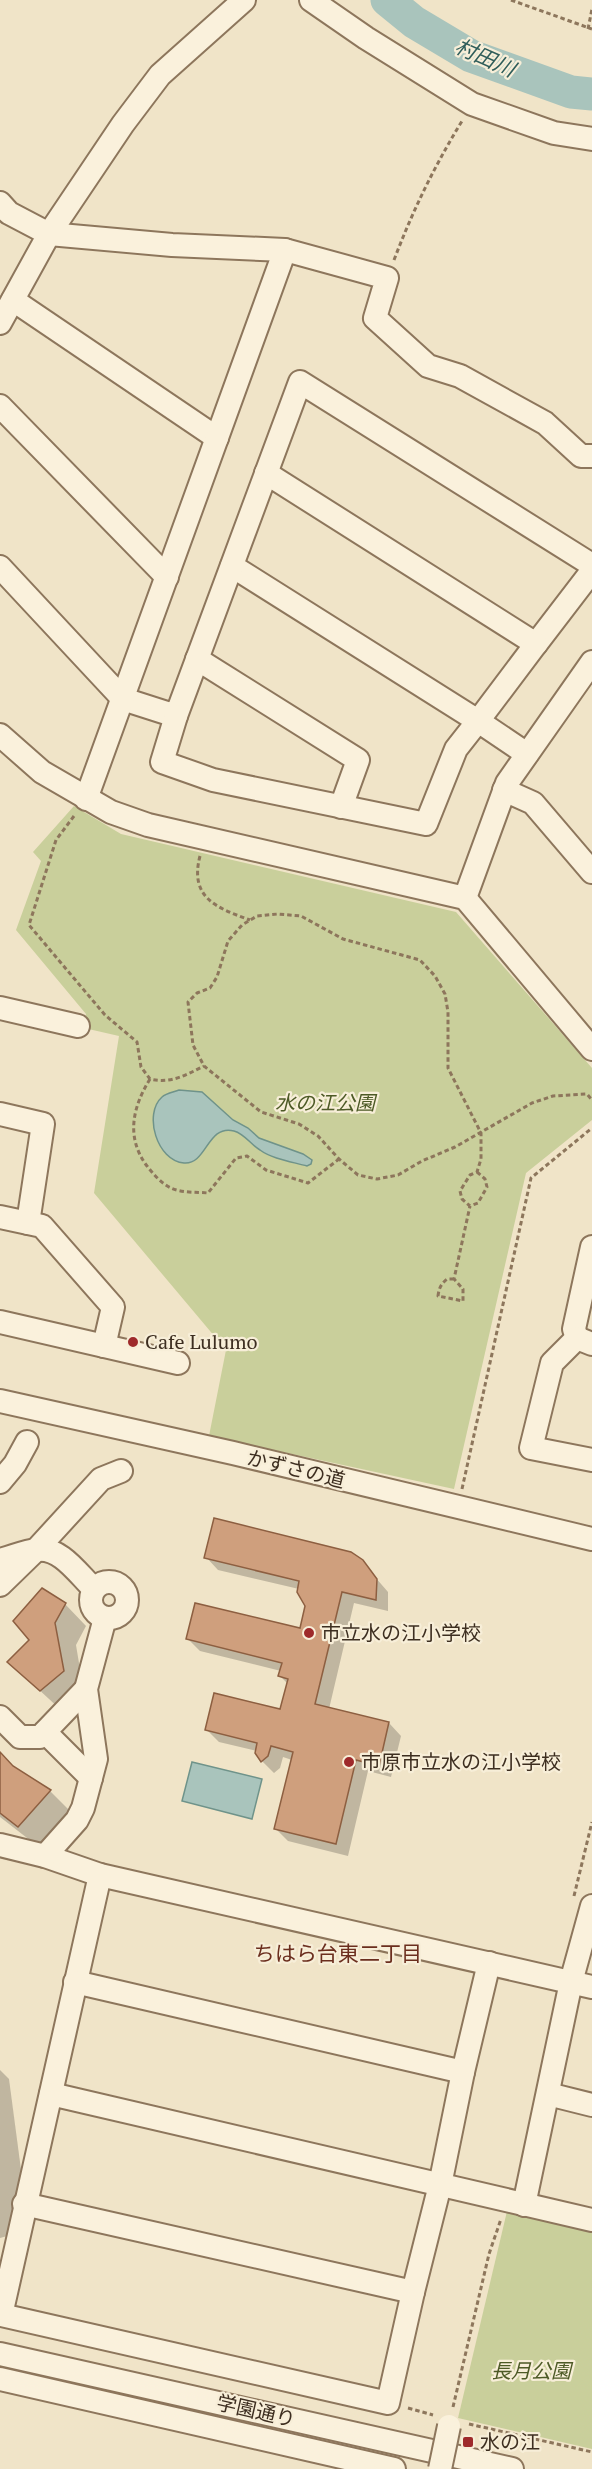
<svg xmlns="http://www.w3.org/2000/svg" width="592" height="2469" font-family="'PT Serif','Noto Sans JP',serif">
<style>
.green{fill:#c9cf9b}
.water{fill:#a9c4bc;stroke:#6f938a;stroke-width:1.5}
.shadow{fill:#0003}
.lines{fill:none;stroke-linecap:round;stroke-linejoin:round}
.river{stroke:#a9c4bc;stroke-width:33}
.building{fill:#cf9f7d;stroke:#8d5f41;stroke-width:1.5}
.minor-casing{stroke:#8d765c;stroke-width:26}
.path{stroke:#8d765c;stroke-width:3;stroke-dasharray:4.5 3;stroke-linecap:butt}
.minor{stroke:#faf1dc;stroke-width:22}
.minor-bridge-casing{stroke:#8d765c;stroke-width:26;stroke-linecap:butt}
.minor-bridge{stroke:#faf1dc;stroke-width:22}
.poi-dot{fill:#9e2a2b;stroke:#f7eed8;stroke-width:2}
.labels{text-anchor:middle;stroke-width:4.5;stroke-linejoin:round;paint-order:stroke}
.park-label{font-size:20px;font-style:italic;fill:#4d5a26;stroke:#f7eed8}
.poi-label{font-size:20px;fill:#3d2e20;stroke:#f7eed8;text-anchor:start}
.street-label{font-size:20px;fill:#3d2e20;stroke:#f7eed8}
.water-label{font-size:21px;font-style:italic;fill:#2f5d5a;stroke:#f7eed8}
.neighbourhood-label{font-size:21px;fill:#6b2e1e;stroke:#f7eed8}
</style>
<rect width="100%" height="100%" fill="#f0e4c8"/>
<g class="green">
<polygon points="74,806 121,834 456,912 592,1068 592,1120 526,1173 454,1489 209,1436 226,1350 94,1193 119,1036 84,1028 86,1014 16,930 41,861 33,852"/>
<polygon points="508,2207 592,2226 592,2449 458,2418"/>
</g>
<g class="water">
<path d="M179 1090 202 1092 233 1120 248 1128 259 1138 303 1154 312 1160 311 1164 307 1166C293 1162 272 1159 260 1150 251 1145 245 1134 234 1131 207 1124 207 1165 184 1163 157 1161 143 1114 162 1097 166 1093 174 1092 179 1090Z"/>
<polygon points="192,1762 262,1779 252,1819 182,1801"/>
</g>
<g class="shadow">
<polygon points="206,1557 362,1562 388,1592 388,1611 354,1603 329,1709 389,1723 401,1736 391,1777 368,1771 348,1856 288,1841 276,1829 292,1760 283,1757 280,1768 274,1773 262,1761 257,1751 219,1742 207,1730 281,1711 288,1684 280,1676 281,1671 200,1651 188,1639 301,1630 307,1605 299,1589 218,1570"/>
<polygon points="65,1604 86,1626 76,1645 84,1693 62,1711 9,1662"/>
<polygon points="0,1755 13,1767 50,1791 71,1812 40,1848 0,1817"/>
<polygon points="0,2070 9,2079 29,2230 0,2238"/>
</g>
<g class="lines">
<polyline class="river" points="387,0 414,22 471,56 571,92 592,94"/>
</g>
<g class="building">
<polygon points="214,1518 351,1552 363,1560 377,1579 376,1600 342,1592 315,1704 389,1722 379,1766 356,1760 336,1844 274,1829 293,1752 271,1746 268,1756 261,1762 255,1753 257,1743 205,1730 214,1693 280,1709 288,1679 278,1676 282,1663 186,1639 195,1603 300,1628 305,1606 297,1592 299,1581 204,1558"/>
<polygon points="42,1588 66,1603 55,1623 64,1671 40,1691 7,1662 29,1640 13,1621"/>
<polygon points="0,1752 13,1766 51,1790 18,1827 0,1813"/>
</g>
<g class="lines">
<defs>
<g id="minor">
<polyline points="311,0 366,38 472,104 554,133 592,139"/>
<polyline points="0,203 9,213 49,234 172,245 285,250 387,278 375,318 428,366 460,376 545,423 581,456 592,456"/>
<polyline points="13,300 217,438"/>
<polyline points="0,323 49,234 123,124 160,75 244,0"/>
<polyline points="0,406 167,577"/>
<polyline points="266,473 536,644 592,571"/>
<polyline points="232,566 478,721 536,644"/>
<polyline points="0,567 123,699 176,716 300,382 592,565"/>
<polyline points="197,659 358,760 341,807"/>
<polyline points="176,716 162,762 213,780 426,824 456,749 478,721 527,754"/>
<polyline points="0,735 42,772 111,812 148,825 465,898 592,1049"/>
<polyline points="504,790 533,803 592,872"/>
<polyline points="86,799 285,250"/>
<polyline points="465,898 507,783 592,662"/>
<polyline points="0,1008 78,1026"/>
<polyline points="0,1114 43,1124 28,1223"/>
<polyline points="0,1217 42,1226 113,1307 104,1346"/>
<polyline points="592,1247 574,1329 577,1338 592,1344"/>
<polyline points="0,1322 178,1363"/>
<polyline points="577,1338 552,1363 531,1448 592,1460"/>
<polyline points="0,1401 233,1453 592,1539"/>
<polyline points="0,1482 15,1464 27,1442"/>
<path d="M0 1560C12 1557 25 1551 37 1550 61 1547 78 1574 94 1589"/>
<circle cx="109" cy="1600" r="18"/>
<polyline points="0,1585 36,1550 101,1479 121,1471"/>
<polyline points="0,1717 20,1737 40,1737 86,1689"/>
<polyline points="45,1732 91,1778"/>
<polyline points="0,1845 45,1856 100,1875 592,1987"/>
<polyline points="45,1856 77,1820 83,1808 96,1759 86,1689 105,1618"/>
<polyline points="100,1875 1,2315 388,2403 413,2292 440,2185 463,2072 489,1963"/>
<polyline points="75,1982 463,2072"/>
<polyline points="51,2094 592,2220"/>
<polyline points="548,2094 592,2105"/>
<polyline points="24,2204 413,2292"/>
<polyline points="524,2205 571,1982 592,1906"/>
<polyline points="0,2354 512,2469"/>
<polyline points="0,2379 394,2469"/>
</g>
</defs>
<use href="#minor" class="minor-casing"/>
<g class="path">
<polyline points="511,0 592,29"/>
<polyline points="588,29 592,9"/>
<path d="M394 260C413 210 434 167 462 121"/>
<path d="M74 816 56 840 29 925 105 1015 137 1042 141 1067 150 1079C171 1084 186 1075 204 1066"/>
<path d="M200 856C189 898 217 908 250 920"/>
<path d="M150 1079C132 1108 126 1138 147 1166 153 1174 162 1184 171 1188 182 1193 197 1192 208 1193L236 1158 247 1156 266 1170 308 1183 339 1159"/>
<polyline points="477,1172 485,1179 487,1187 478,1203 470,1206 462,1199 460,1191 470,1175 477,1172 481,1159 481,1133 448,1068 448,1012 445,994 435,976 420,960 343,939 301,916 278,914 257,916 242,925 228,941 217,977 210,988 197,993 188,1002 193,1045 204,1066 261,1112 299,1124 318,1136 339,1159 358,1175 377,1179 398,1175 422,1161 455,1147 532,1103 553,1096 587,1094 592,1100"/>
<path d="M454 1279H447C441 1284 439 1288 438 1296L463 1301V1289L454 1279 470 1206"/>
<polyline points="462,1489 531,1178 592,1128"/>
<polyline points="574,1896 592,1822"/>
<polyline points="453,2407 489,2254 501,2219"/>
<polyline points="408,2408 433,2415"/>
<polyline points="469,2424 592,2452"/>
</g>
<use href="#minor" class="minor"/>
<defs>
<polyline id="minor-bridge" points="440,2469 449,2426"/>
</defs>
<use href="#minor-bridge" class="minor-bridge-casing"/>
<use href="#minor-bridge" class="minor-bridge"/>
</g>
<g class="poi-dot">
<circle cx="133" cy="1342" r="6"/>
<circle cx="309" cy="1633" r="6"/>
<circle cx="349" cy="1762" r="6"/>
<rect x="462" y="2436" width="12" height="12" rx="3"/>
</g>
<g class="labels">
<g class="park-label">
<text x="325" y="1110">水の江公園</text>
<text x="531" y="2378">長月公園</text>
</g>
<g class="poi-label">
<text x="145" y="1349">Cafe Lulumo</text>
<text x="321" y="1640">市立水の江小学校</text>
<text x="361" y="1769">市原市立水の江小学校</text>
<text x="480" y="2449">水の江</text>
</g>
<g class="street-label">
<text transform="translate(296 1469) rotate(14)" y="7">かずさの道</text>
<text transform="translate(256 2411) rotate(13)" y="7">学園通り</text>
</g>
<g class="water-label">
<text transform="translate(485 58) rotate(24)" y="7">村田川</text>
</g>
<g class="neighbourhood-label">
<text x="338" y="1961">ちはら台東二丁目</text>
</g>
</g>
</svg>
